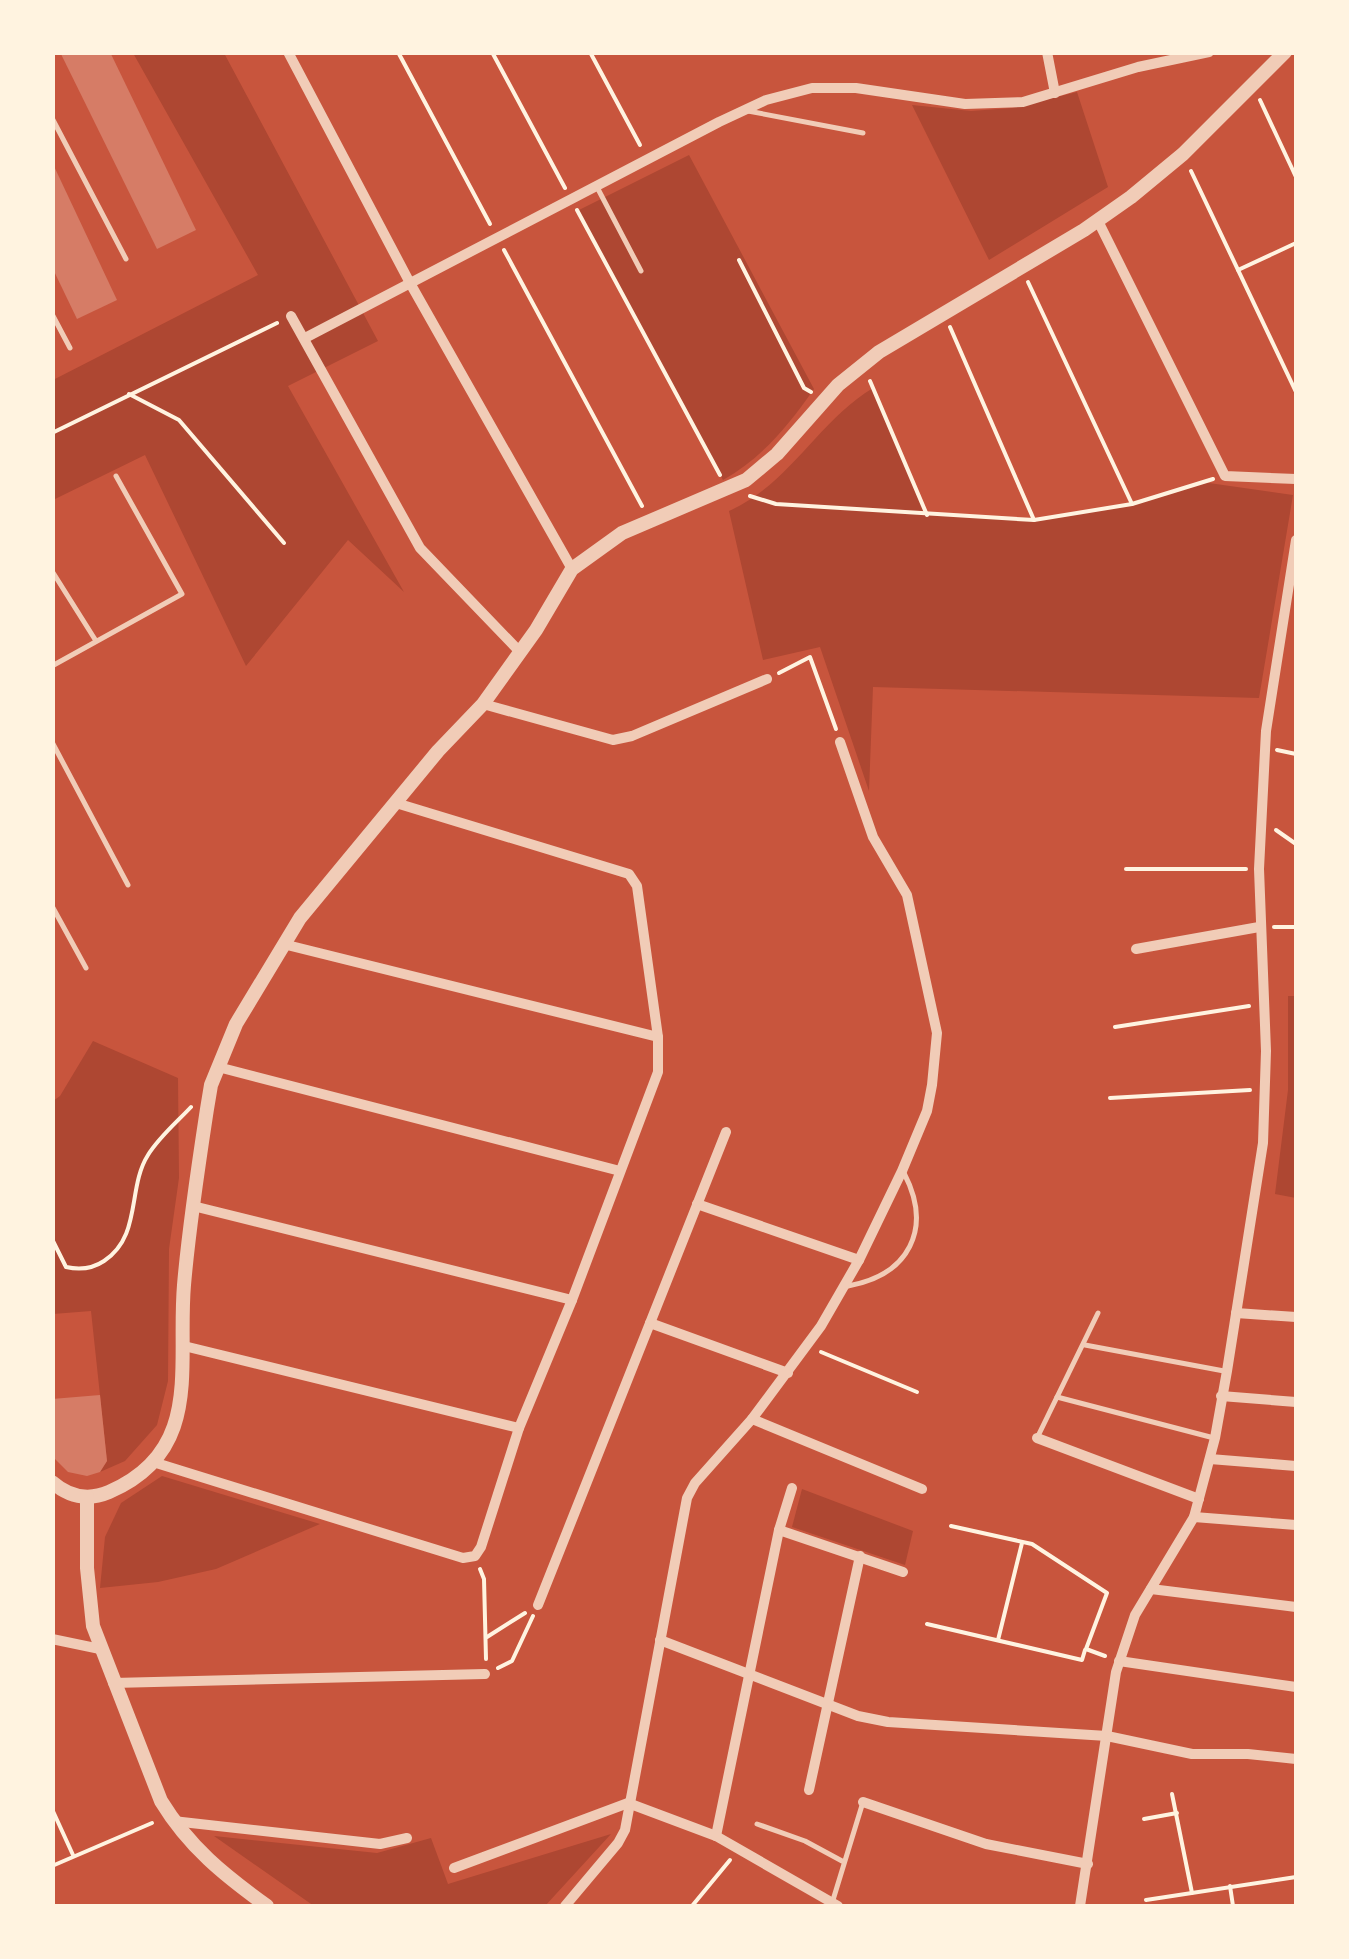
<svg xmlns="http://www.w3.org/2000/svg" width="1349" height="1959" font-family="Overpass,sans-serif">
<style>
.green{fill:#ae4732}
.building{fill:#d67c66}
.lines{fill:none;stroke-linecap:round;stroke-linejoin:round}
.path{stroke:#fff3e0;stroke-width:4}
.service{stroke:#f1ccb7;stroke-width:5}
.minor{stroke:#f1ccb7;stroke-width:10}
.tertiary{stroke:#f1ccb7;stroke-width:14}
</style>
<rect width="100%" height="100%" fill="#c8553d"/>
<g class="green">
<polygon points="133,53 224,53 378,341 288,386 404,592 348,540 246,666 145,455 53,500 53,380 258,275"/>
<polygon points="1077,92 1108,187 989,260 912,105 971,111 1012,108"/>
<path d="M689 155 814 389C788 426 762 458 723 480L577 211Z"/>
<path d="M873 388 927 515 1034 520 1128 505 1202 482 1293 495 1259 698 873 687 869 791 820 647 763 660 729 511C790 484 817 422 873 388Z"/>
<polygon points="1288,996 1296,996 1296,1198 1275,1194 1288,1090"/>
<polygon points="93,1041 178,1078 179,1178 169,1249 168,1381 157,1425 125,1461 100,1472 107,1461 91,1311 53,1314 53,1101 60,1096"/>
<polygon points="162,1476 320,1524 216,1569 158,1582 100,1588 105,1537 121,1503"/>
<polygon points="802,1489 913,1531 905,1565 792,1527"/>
<polygon points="611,1834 545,1906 314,1906 214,1836 377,1853 431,1838 448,1884"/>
</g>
<g class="building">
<polygon points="60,52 110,52 196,230 157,249"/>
<polygon points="52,162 117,300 77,319 52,267"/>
<polygon points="100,1395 107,1461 100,1472 87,1476 68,1472 52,1456 52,1399"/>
</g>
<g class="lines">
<g class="path">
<polyline points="398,52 490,224"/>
<polyline points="492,52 565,188"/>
<polyline points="590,52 640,145"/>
<polyline points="1260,100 1296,177"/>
<polyline points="1191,171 1296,392"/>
<polyline points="577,210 720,475"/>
<polyline points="504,250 642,506"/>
<polyline points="739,260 804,388 811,392"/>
<polyline points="1238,270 1296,243"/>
<polyline points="1028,282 1132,504"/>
<polyline points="950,327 1034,520"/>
<polyline points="870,381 927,515"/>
<polyline points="129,394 179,420 284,543"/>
<polyline points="52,433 277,323"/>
<polyline points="750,496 776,504 1034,520 1132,504 1213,479"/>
<polyline points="779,673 810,657 836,729"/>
<polyline points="1277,750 1296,754"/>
<polyline points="1276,830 1296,844"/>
<polyline points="1126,869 1246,869"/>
<polyline points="1274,927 1296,927"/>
<polyline points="1115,1027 1249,1006"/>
<polyline points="1110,1098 1250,1090"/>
<path d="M52 1239 66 1267C79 1270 92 1269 104 1261 142 1236 127 1188 148 1155 159 1137 177 1122 191 1107"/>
<polyline points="821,1352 917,1392"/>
<polyline points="951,1526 1032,1544 1107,1593 1086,1649 1105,1656"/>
<polyline points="480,1569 484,1579 486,1659"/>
<polyline points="927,1624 1082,1660 1085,1650"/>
<polyline points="487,1637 525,1613"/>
<polyline points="998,1640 1022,1543"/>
<polyline points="498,1668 512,1661 533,1616"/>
<polyline points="1172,1794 1192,1893"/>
<polyline points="52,1809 73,1855"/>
<polyline points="1144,1819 1177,1813"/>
<polyline points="52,1866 152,1823"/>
<polyline points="1230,1886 1233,1906"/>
<polyline points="1146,1900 1296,1877"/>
<polyline points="692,1906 730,1860"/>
</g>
<g class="service">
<polyline points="748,111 863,133"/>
<polyline points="52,118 126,259"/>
<polyline points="598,189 641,271"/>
<polyline points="52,314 70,348"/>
<polyline points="52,571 96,641"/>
<polyline points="52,666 182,594 116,476"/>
<polyline points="52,742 128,885"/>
<polyline points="52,906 86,968"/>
<path d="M848 1286C909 1275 933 1229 904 1173"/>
<polyline points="1085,1345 1224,1371"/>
<polyline points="1057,1397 1214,1438"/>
<polyline points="1038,1436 1098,1313"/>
<polyline points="757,1824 805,1841 842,1861"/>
<polyline points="833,1900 863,1802"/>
</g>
<g class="minor">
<polyline points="288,52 410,283 572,569"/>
<polyline points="1047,52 1055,93"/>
<polyline points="1098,221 1225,476 1296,479"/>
<polyline points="291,316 420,548 520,652"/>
<polyline points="305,338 719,122 766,100 812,88 856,88 965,104 1023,102 1138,67 1209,52"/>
<polyline points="483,704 613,740 632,736 767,679"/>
<polyline points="283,944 658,1037"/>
<polyline points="1136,949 1259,927"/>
<polyline points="218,1067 620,1171"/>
<polyline points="697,1204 859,1260"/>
<polyline points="193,1206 572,1300"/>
<polyline points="1236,1313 1296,1317"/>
<polyline points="650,1323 788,1373"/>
<polyline points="184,1346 519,1428"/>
<polyline points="1221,1396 1296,1402"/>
<polyline points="752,1419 922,1489"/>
<polyline points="1037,1438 1199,1499"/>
<polyline points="1210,1459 1296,1466"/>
<polyline points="153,1462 463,1558 475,1556 481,1547 519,1428 572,1300 658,1072 658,1037 637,886 629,874 396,803"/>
<polyline points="1194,1517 1296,1525"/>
<polyline points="779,1530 903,1572"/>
<polyline points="1151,1589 1296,1607"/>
<polyline points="538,1605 726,1132"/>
<polyline points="52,1639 100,1649"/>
<polyline points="660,1640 858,1716 888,1722 1107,1736 1192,1754 1248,1754 1296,1759"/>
<polyline points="1119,1661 1296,1687"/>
<polyline points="113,1683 485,1674"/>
<polyline points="809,1790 860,1556"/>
<polyline points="863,1802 986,1844 1088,1864"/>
<polyline points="173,1821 380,1844 407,1838"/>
<polyline points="716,1836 779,1530 792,1488"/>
<polyline points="454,1868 628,1803 716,1836 838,1906"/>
<polyline points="565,1906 618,1843 625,1830 687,1498 695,1483 752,1419 821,1326 859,1260 902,1171 927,1111 932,1085 937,1033 907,895 873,837 840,742"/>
<polyline points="1080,1906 1116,1672 1135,1615 1194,1517 1215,1438 1227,1371 1263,1143 1266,1051 1259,869 1266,731 1296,540"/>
</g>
<g class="tertiary">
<path d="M52 1482C69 1497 88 1501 109 1492 204 1451 177 1366 184 1285 189 1226 198 1168 207 1109L211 1085 236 1024 300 918 438 751 483 704 536 630 572 569 622 533 746 480 777 454 838 385 879 352 1084 230 1131 197 1183 154 1285 52"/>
<path d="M87 1497V1568L93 1626 161 1801C189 1847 224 1875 267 1906"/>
</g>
</g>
<rect width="1349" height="1959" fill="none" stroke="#fff3e0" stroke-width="110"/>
</svg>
